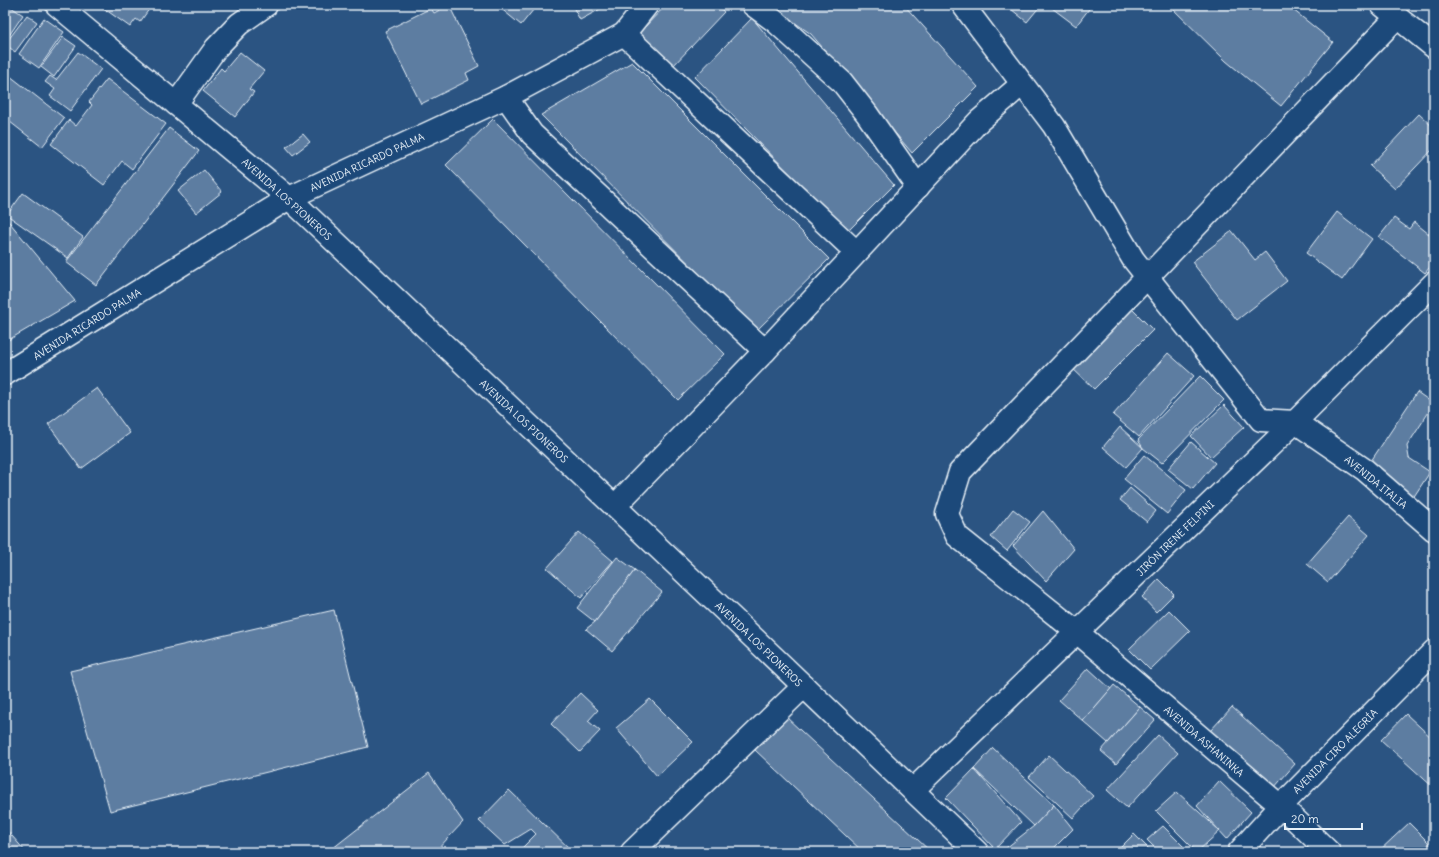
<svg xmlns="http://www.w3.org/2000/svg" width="1439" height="857" font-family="Delius,sans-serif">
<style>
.building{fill:#5d7da1;stroke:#e8f1f8}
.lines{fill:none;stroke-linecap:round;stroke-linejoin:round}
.street-casing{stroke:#e8f1f8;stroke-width:25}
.street{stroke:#1f4a7a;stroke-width:22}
.labels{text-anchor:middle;stroke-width:4;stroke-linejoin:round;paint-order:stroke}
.street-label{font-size:10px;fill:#e8f1f8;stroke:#1f4a7a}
</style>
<rect width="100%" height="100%" fill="#2b5482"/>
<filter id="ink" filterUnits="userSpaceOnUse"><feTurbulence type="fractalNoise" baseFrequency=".025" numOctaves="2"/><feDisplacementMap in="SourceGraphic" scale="8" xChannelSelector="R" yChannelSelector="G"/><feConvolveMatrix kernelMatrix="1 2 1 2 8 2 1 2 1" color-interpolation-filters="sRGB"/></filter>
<g filter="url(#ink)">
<g class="building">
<polygon points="5,5 8,5 23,15 6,40 5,39"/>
<polygon points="99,5 152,5 140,22 136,19 130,27"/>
<polygon points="449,5 479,66 466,73 469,80 421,104 385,31 431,8 434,13"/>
<polygon points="501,5 529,5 534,9 521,25 499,7"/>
<polygon points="572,5 603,5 604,7 580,20"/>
<polygon points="666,5 717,5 724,12 672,67 637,35"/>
<polygon points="770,5 904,5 978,87 912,153 811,34"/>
<polygon points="1006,5 1041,5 1027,22"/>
<polygon points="1048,5 1092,5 1076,26"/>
<polygon points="1169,5 1287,5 1333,42 1281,106 1226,61"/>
<polygon points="27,15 37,22 15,52 5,44"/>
<polygon points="44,18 64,32 39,68 19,54"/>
<polygon points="752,18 894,185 847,232 695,77"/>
<polygon points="63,37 76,46 54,77 41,67"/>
<polygon points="78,52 101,69 70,111 50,96 55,89 45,82 50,76 56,80"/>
<polygon points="240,52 264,71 249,89 254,92 235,117 203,91 221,68 224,71"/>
<polygon points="632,62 829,259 756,331 541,115"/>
<polygon points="5,72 64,118 42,147 5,118"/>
<polygon points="107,79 166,124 132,169 122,161 104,185 51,144 69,120 76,126 92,105 89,102"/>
<polygon points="1419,114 1434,128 1434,148 1395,189 1370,166"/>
<polygon points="493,119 725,354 678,400 446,165"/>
<polygon points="169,128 199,151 96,285 66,262"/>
<polygon points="303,134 310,142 293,155 286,147"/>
<polygon points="204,170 222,192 196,213 178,191"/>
<polygon points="23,193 83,237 68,258 7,215"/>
<polygon points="1337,212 1372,239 1342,280 1306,253"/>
<polygon points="5,217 75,301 5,342"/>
<polygon points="1394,218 1409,229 1414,222 1434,238 1434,262 1425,273 1379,237"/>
<polygon points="1232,231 1255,260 1265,252 1287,281 1237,320 1192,262"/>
<polygon points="1129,306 1153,330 1094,389 1070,366"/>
<polygon points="1168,353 1194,376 1139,437 1113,415"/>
<polygon points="1200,376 1224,400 1162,463 1143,448 1138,440"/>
<polygon points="97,388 130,433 81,469 48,424"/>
<polygon points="1417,392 1434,404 1407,446 1409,458 1430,472 1411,501 1365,470"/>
<polygon points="1224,405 1244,427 1211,457 1191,436"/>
<polygon points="1120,427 1143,448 1126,467 1103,447"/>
<polygon points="1191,442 1215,463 1193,489 1168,469"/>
<polygon points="1144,455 1186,490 1167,514 1124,479"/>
<polygon points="1130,488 1156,511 1147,522 1120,500"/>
<polygon points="1013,509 1030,522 1007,551 991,537"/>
<polygon points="1043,511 1074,549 1046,581 1013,546"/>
<polygon points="1348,517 1369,535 1328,582 1307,564"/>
<polygon points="579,532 613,561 581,598 547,568"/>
<polygon points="617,557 635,570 595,622 577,608"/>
<polygon points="635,570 662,592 612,651 586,629 595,622"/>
<polygon points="1159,579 1174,594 1156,612 1142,597"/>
<polygon points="334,610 368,747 110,811 70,671"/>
<polygon points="1169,610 1190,631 1150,670 1129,649"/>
<polygon points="1088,668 1111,689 1083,721 1059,700"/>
<polygon points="1114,685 1140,707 1108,743 1083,721"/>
<polygon points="580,693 598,710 588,721 600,731 580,752 551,724"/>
<polygon points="650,699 693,742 657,776 616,728"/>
<polygon points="1140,707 1155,720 1116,764 1101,751"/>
<polygon points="1232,707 1295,764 1273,789 1210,731"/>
<polygon points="1406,714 1434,740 1434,788 1381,740"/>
<polygon points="786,717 931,852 863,852 755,750"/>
<polygon points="1158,735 1178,753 1127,808 1107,790"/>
<polygon points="993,748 1054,805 1034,826 974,769"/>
<polygon points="1049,755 1093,796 1073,818 1029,777"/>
<polygon points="974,769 1021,822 995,849 946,798"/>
<polygon points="429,773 463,822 435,852 328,852"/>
<polygon points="1219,781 1251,812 1227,839 1197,806"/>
<polygon points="509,790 573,852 518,852 536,834 531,829 505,845 479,821"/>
<polygon points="1177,792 1220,831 1197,852 1156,811"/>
<polygon points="1054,805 1073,829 1050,852 1010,852 1006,848 1034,826"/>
<polygon points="1409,823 1430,844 1421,852 1378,852"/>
<polygon points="1163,826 1186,849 1183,852 1159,852 1147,840"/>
<polygon points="5,828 26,852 5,852"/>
<polygon points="1134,834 1152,852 1116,852"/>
</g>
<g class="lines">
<defs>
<g id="street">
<polyline points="57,5 289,198 741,626 977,852"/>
<polyline points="753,5 776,22 842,82 867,114 918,187"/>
<polyline points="963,5 1054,126 1133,259 1261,420 1295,422 1365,470 1434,530"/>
<polyline points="1382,5 1434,47"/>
<polyline points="624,34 856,252"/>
<polyline points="506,97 532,134 765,351"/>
<polyline points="176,104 216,48 239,24 266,5"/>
<polyline points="5,374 289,198 506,97 624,34 647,5"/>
<polyline points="615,506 765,351 979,121 1022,84"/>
<polyline points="913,790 1295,422 1434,283"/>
<polyline points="632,852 804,686"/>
<polyline points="1239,852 1281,806 1434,651"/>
<polyline points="1329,852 1281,806 1077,632 957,536 947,514 960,472 1397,17"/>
</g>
</defs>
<use href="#street" class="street-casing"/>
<use href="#street" class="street"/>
</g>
</g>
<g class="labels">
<g class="street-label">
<text transform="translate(367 162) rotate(-25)" y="4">AVENIDA RICARDO PALMA</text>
<text transform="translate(287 199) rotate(42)" y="4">AVENIDA LOS PIONEROS</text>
<text transform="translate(87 324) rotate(-32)" y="4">AVENIDA RICARDO PALMA</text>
<text transform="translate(524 421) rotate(43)" y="4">AVENIDA LOS PIONEROS</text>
<text transform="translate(1376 482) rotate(39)" y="4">AVENIDA ITALIA</text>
<text transform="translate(1175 538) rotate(-44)" y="4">JIRÓN IRENE FELPINI</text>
<text transform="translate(759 644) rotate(44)" y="4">AVENIDA LOS PIONEROS</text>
<text transform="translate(1204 741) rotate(41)" y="4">AVENIDA ASHANINKA</text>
<text transform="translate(1335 751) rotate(-45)" y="4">AVENIDA CIRO ALEGRÍA</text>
</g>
</g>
<rect width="1439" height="857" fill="none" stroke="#1f4a7a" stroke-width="20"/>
<rect x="10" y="10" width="1419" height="837" fill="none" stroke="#e8f1f8" stroke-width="1.5" filter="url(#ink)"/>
<path d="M1285 823v6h77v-6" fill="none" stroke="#e8f1f8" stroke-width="2"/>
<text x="1291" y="823" font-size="12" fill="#e8f1f8" stroke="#1f4a7a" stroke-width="3" paint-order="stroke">20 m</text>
</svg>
